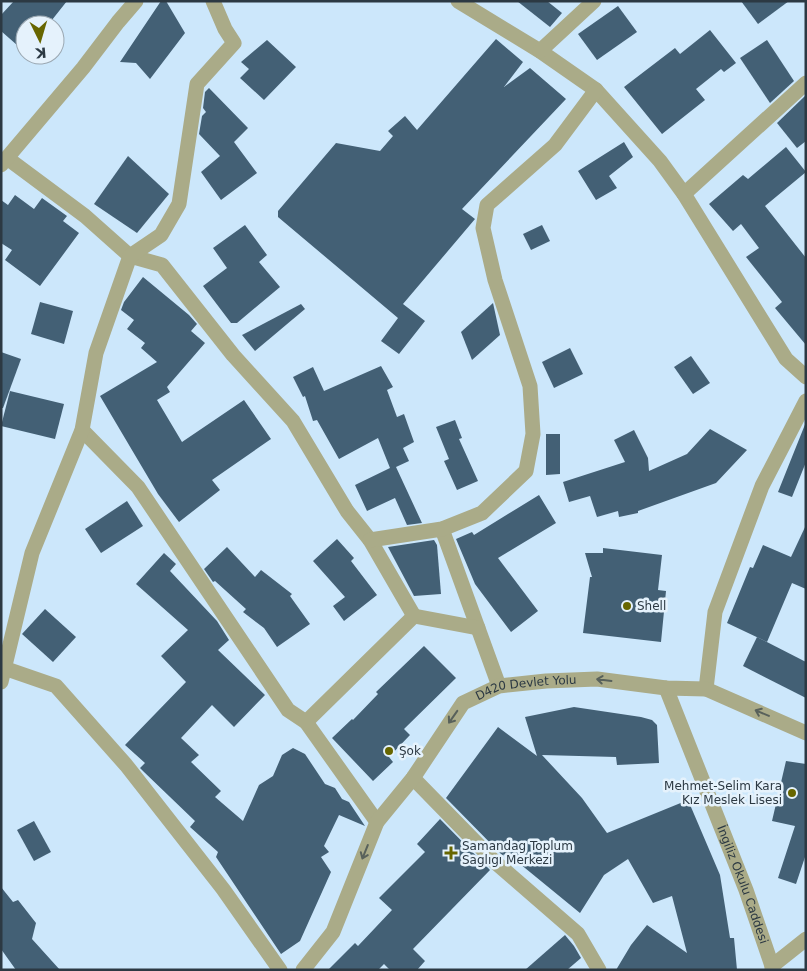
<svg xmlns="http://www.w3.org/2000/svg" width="807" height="971" font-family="'DejaVu Sans',sans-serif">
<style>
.building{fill:#436075}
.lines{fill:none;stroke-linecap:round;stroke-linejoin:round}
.minor{stroke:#aaab88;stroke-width:15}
.oneway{stroke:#58615b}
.poi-dot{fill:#676600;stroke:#e5f2fc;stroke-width:2}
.labels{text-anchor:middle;stroke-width:5;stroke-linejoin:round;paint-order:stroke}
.poi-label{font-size:12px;fill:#2c3943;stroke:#e5f2fc;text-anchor:start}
.street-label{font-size:12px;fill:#2c3943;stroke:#e5f2fc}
</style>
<rect width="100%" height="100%" fill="#cce7fb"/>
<g class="building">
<polygon points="14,1 67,1 48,25 25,25 25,52 1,31 1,15"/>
<polygon points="161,1 166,1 185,33 150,79 136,63 120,62"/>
<polygon points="517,1 547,1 562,13 550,27"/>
<polygon points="741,1 789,1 758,24"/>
<polygon points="618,6 637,32 597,60 578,34"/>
<polygon points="710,30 736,63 724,72 721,69 696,89 705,100 662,134 624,87 675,48 680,54"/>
<polygon points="496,39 523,62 504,87 530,68 566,99 462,209 475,219 403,304 425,321 399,354 381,341 398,318 278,217 278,211 336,143 380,151 393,136 388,131 405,116 417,130"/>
<polygon points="267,40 296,67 264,100 240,78 249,69 241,62"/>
<polygon points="767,40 794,81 770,103 740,58"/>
<polygon points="209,88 248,128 234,142 257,173 221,200 201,172 220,156 199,134 202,116 206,112 203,108 205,92"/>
<polygon points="805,96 806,141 797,148 777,123"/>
<polygon points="624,142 633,157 609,176 617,188 596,200 578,171"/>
<polygon points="786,147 806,172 765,206 806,258 806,345 775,308 782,302 746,257 759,248 741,224 733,231 709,204 743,175 748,179"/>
<polygon points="128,156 169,194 137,233 94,204"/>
<polygon points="15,195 34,209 42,198 67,216 63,221 79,233 40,286 5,260 12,250 1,243 1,200 8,205"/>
<polygon points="245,225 267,255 259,262 280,287 237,323 231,323 203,286 227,268 213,248"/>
<polygon points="542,225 550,241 531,250 523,234"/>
<polygon points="143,277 189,315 197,324 191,331 205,343 167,387 170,392 157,400 182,442 244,400 271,439 212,480 220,490 179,522 158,494 100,396 157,362 141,348 145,343 127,329 134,320 121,310 124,302"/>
<polygon points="40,302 73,311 64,344 31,334"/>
<polygon points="493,303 500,335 472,360 461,332"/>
<polygon points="301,304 305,309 255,351 242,335"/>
<polygon points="570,348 583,374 554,388 542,362"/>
<polygon points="1,352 21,359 3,408 1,408"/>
<polygon points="691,356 710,383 693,394 674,367"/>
<polygon points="381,366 393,387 387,390 397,417 404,414 414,442 403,448 409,461 396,467 422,523 407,525 395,498 367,511 355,485 390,468 378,438 339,459 317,420 313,421 305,396 303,397 293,377 313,367 324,391"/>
<polygon points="10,391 64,404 55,439 1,426"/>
<polygon points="455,420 462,438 459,439 478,481 457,490 444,461 449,459 436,427"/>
<polygon points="806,422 806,462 792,497 778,492"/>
<polygon points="710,429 747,450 716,483 638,511 638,513 619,517 618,511 597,517 590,496 569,502 563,482 625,462 614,440 634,430 648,458 649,471 687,454"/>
<polygon points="546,434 560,434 560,474 546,475"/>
<polygon points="539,495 556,523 498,558 538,611 511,632 475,584 456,539 472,532 474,535"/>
<polygon points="127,501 143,526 101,553 85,529"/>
<polygon points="806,525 806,589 792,583 767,642 727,623 750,567 753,568 763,545 791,557"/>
<polygon points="337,539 354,558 351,561 377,595 344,621 333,606 345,597 313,561"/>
<polygon points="434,540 437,545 441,594 414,596 388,547"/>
<polygon points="227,547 255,577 261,570 292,594 290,596 310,624 277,647 264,628 243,612 246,609 215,581 213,582 204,569"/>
<polygon points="603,548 662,555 658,590 666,591 661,642 583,633 590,577 592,577 585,553 603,553"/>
<polygon points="164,553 176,564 170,571 217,621 229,640 218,650 265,695 234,727 212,705 181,738 199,755 191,762 221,791 215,797 243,821 259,785 273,776 282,755 293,748 305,754 325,784 335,788 342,799 349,802 365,826 339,815 324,846 329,852 321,857 331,872 300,941 281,954 216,857 218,852 190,827 195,821 144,772 140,768 145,763 125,745 186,682 161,656 188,630 136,584"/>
<polygon points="45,609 76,637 53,662 22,634"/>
<polygon points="757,637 806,662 806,698 743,666"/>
<polygon points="424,646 456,678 404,729 410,735 389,757 393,762 373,781 332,738 352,719 353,720 378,694 376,692"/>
<polygon points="574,707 641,717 652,720 657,725 659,763 617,765 616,757 542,755 582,798 607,833 688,800 720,875 730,938 734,938 737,970 616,970 631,945 647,925 687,953 672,896 653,903 628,859 604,875 580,913 514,859 512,861 504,854 503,856 446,798 498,727 537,756 525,717"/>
<polygon points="786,761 806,764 806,854 796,884 778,878 795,826 772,821"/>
<polygon points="440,819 490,870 413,949 425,961 417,970 390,970 384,964 378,970 328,970 355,943 358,946 392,910 379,898 425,852 417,844"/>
<polygon points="34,821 51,852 34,861 17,830"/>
<polygon points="1,887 13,902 18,900 36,923 32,939 60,970 16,970 1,949"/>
<polygon points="565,935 574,946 581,958 567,970 525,970"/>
</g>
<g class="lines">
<g class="minor">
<polyline points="458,1 540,51 596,90 660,161 684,194 786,359 806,377"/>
<polyline points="540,51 594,1"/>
<polyline points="7,158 85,216 130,256 162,265 233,355 293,421 347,511 370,540 414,616"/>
<polyline points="1,165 83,68 118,22 136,1"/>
<polyline points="684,194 806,83"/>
<polyline points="82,430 138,487 288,710 306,722 377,822"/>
<polyline points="442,529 499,686"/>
<polyline points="370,540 442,529 482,513 526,471 533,434 530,386 495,280 483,228 487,205 555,145 596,90"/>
<polyline points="1,667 56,686 126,765 223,889 280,970"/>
<polyline points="1,682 32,553 82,430 96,353 130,256 161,235 179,204 197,84 234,43 225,29 213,1"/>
<path id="s1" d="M666 688 746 890 772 966V970"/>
<polyline points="706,689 715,612 762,486 806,401"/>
<polyline points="306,722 414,616 478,628"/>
<polyline points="413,778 495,862 578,934 599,970"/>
<polyline points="772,966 806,939"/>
<path id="s2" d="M303 970 333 932 377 822 413 778 463 703 499 686 546 681 597 679 666 688 706 689 806 733"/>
</g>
</g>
<defs><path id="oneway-shaft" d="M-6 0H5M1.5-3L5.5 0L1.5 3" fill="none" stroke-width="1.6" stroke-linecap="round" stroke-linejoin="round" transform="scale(1.25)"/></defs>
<g class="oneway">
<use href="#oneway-shaft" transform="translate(604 680) rotate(-173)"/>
<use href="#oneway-shaft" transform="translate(762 713) rotate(-157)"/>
<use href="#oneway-shaft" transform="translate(453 717) rotate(125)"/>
<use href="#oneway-shaft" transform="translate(365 852) rotate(112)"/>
</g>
<g class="poi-dot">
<circle cx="627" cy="606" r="5"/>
<circle cx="389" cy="751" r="5"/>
<circle cx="792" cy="793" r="5"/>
<path d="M448.5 845.5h5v5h5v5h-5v5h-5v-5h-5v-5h5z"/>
</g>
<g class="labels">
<g class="poi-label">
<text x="637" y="610">Shell</text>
<text x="399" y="755">Şok</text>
<text x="782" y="790" text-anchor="end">Mehmet-Selim Kara<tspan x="782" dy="14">Kız Meslek Lisesi</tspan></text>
<text x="462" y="850">Samandag Toplum<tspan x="462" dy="14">Saglıgı Merkezi</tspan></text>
</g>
<g class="street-label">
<text dy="4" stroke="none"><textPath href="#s2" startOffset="380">D420 Devlet Yolu</textPath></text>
<text dy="4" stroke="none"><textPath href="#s1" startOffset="211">İngiliz Okulu Caddesi</textPath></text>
</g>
</g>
<rect width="807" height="971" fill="none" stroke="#2c3943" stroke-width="5"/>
<g transform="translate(40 40) rotate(175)"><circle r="24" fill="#e5f2fc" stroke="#9ba8b2"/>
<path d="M0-4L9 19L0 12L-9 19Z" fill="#676600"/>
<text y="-8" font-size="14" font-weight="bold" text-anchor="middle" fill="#2c3943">K</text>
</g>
</svg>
